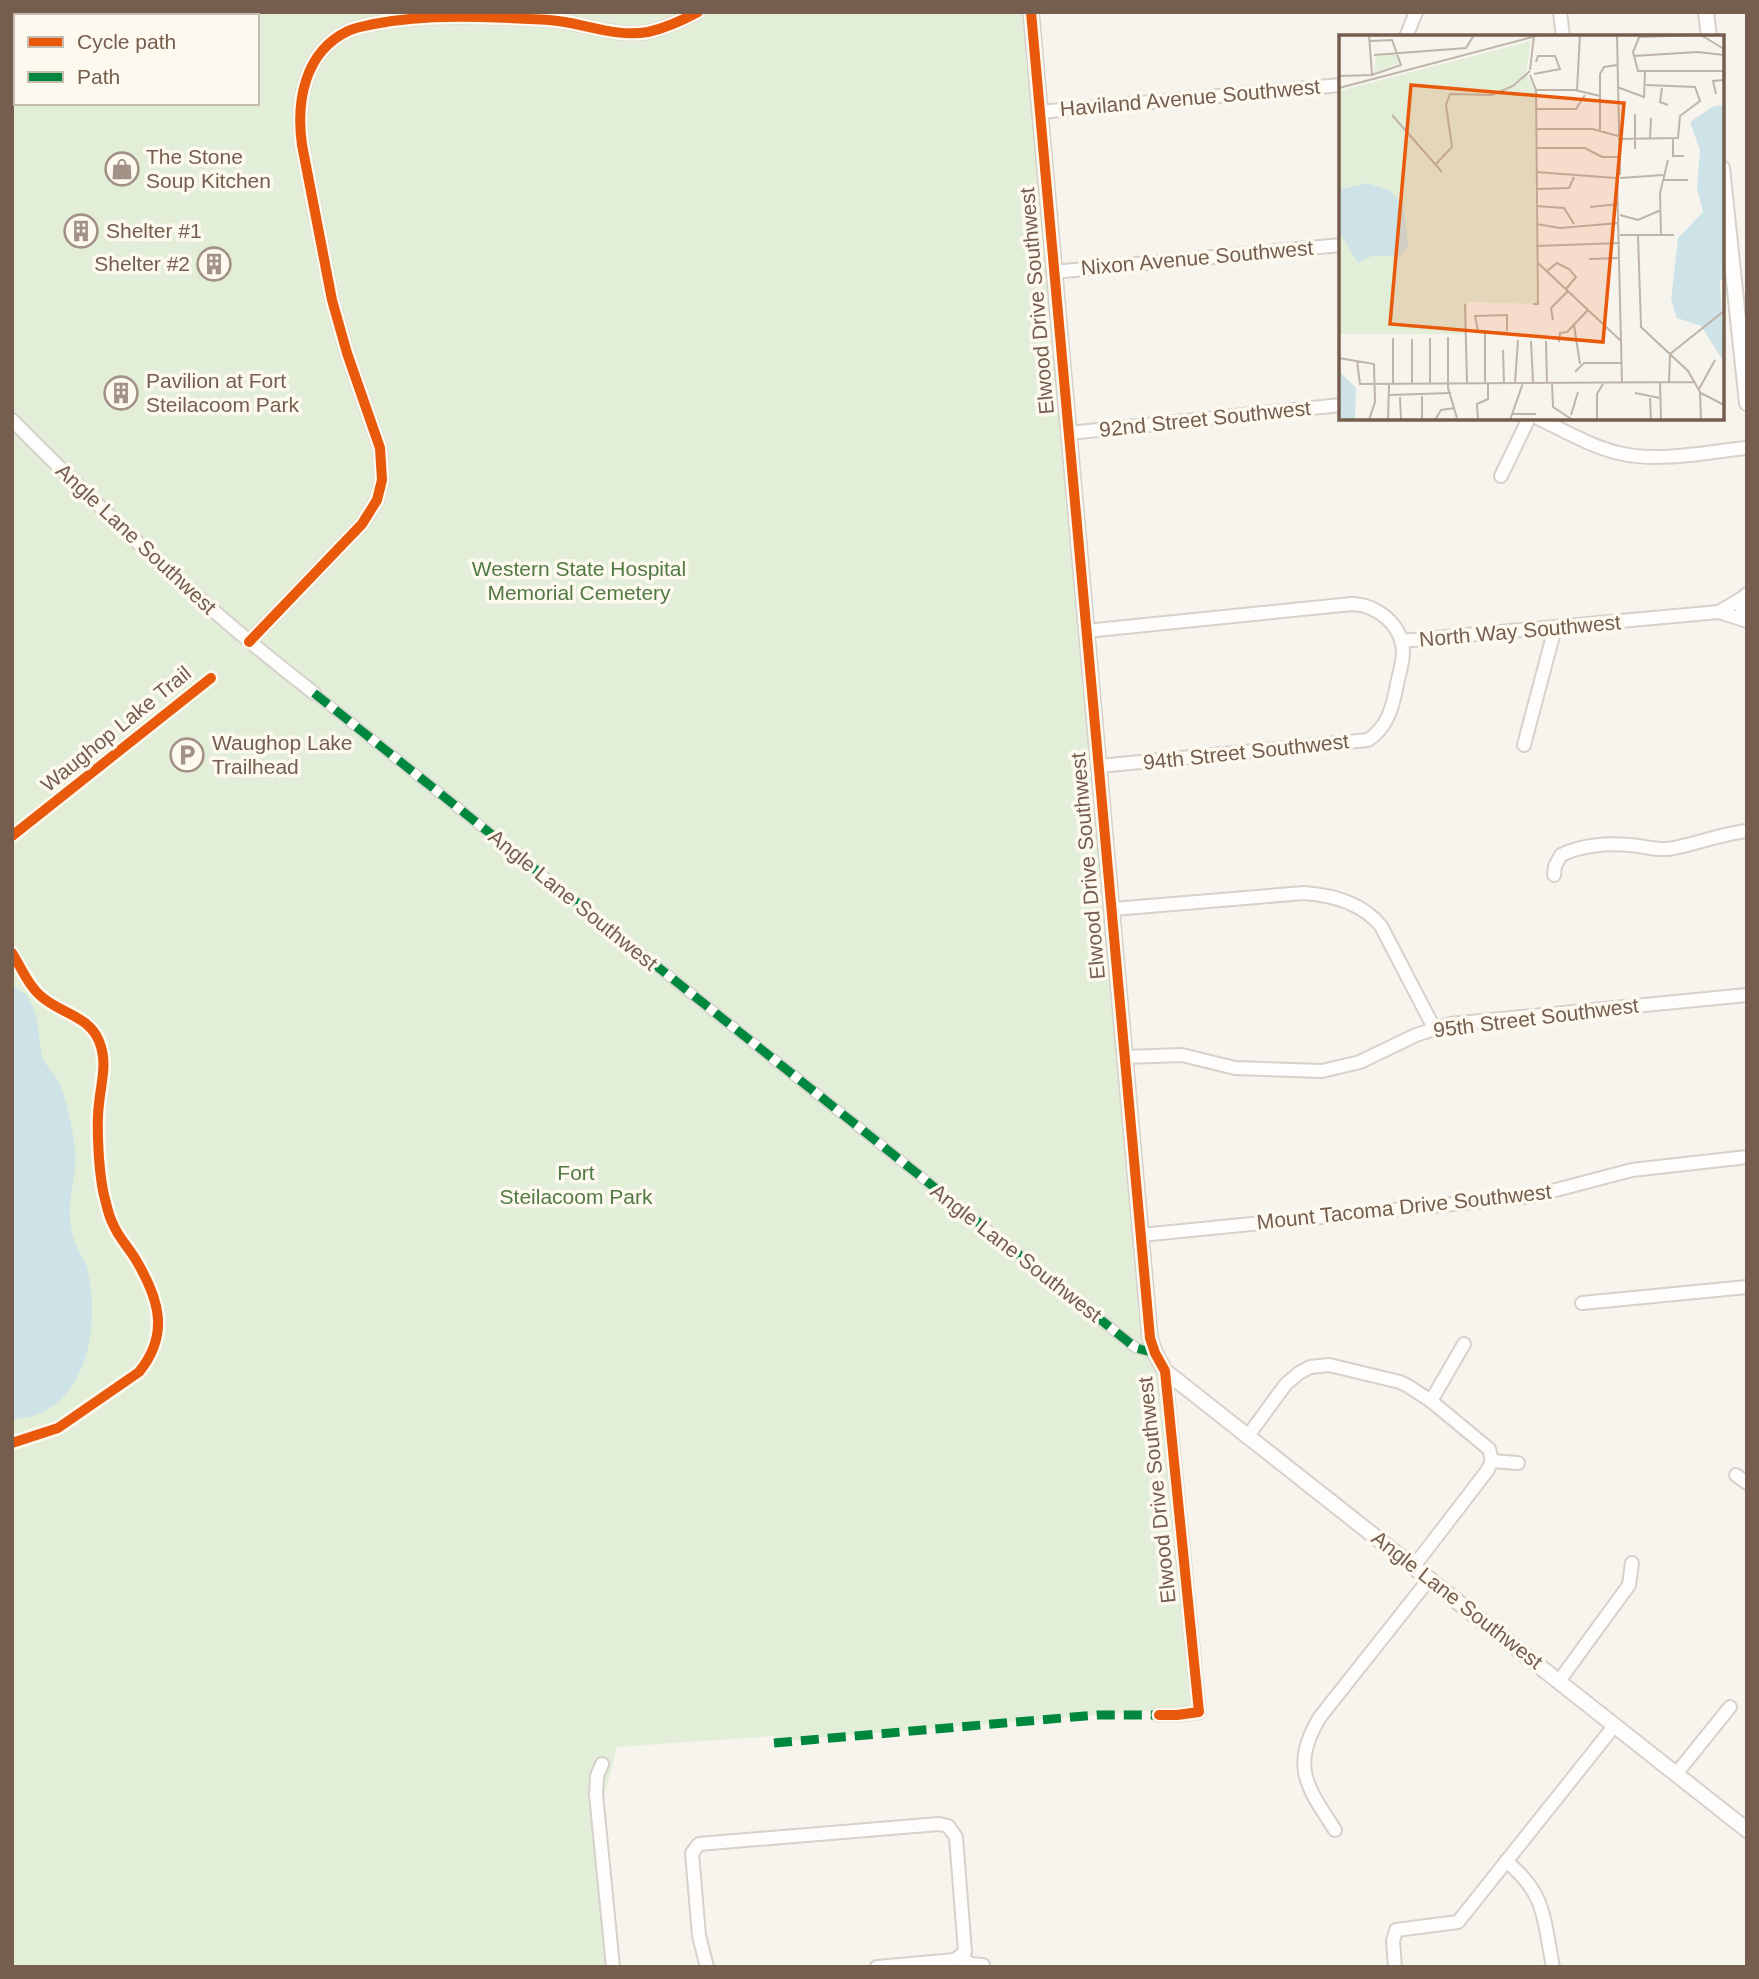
<svg xmlns="http://www.w3.org/2000/svg" width="1759" height="1979" font-family="Helvetica,sans-serif">
<style>
.green{fill:#e3eed8;fill-rule:evenodd}
.water{fill:#cee3e7}
.lines{fill:none;stroke-linecap:round;stroke-linejoin:round}
.pedestrian-casing{stroke:#d6d1cb;stroke-width:12}
.minor-casing{stroke:#d6d1cb;stroke-width:16}
.tertiary-casing{stroke:#d6d1cb;stroke-width:18}
.pedestrian{stroke:#fefdfc;stroke-width:9}
.minor{stroke:#fefdfc;stroke-width:12}
.tertiary{stroke:#fefdfc;stroke-width:14}
.quiet{stroke:#00873e;stroke-width:9;stroke-dasharray:18 9;stroke-linecap:butt}
.cycleway-casing{stroke:#fef9ef;stroke-width:15}
.cycleway{stroke:#e8590c;stroke-width:10}
.labels{text-anchor:middle;stroke-width:7;stroke-linejoin:round;paint-order:stroke}
.street-label{font-size:21px;fill:#755e4d;stroke:#fef9ef}
.poi-label{font-size:21px;fill:#755e4d;stroke:#fef9ef;text-anchor:start}
.park-label{font-size:21px;fill:#527a45;stroke:#fef9ef}
.inset-road{fill:none;stroke:#bfb4a8;stroke-width:2}
.view{fill:#e8590c;fill-opacity:0.15;stroke:#e8590c;stroke-width:3.5}
.inset-edge{fill:none;stroke:#755e4d;stroke-width:3.5}
</style>
<rect width="100%" height="100%" fill="#f7f4ed"/>
<path class="green" d="M12 12H1022L1195 1707 780 1741 774 1736 617 1747 599 1816 613 1967H12ZM16 16H257V103H16Z"/>
<path class="water" d="M12 984C16 988 21 991 25 994 40 1011 37 1035 42 1055 44 1066 54 1072 59 1082 68 1103 72 1127 75 1149 78 1173 68 1194 70 1218 71 1228 73 1240 78 1249 81 1256 86 1261 87 1268 100 1319 90 1397 33 1416 27 1418 19 1418 12 1419Z"/>
<g class="lines">
<defs>
<polyline id="pedestrian" points="314,693 1136,1348 1155,1353"/>
<g id="minor">
<polyline points="1560,12 1563,37"/>
<polyline points="1406,37 1416,12"/>
<polyline points="1039,112 1341,85"/>
<polyline points="1053,272 1341,245"/>
<path d="M1538 418C1565 431 1593 448 1623 454 1662 462 1707 452 1747 448"/>
<path d="M12 420C108 517 206 610 314 693"/>
<polyline points="1069,433 1341,405"/>
<polyline points="1501,476 1529,418"/>
<polyline points="1719,612 1747,621"/>
<path d="M1086 631 1352 604C1377 605 1402 624 1403 652 1403 662 1399 674 1397 684 1393 706 1388 727 1368 740L1099 766"/>
<polyline points="1401,641 1719,612 1746,596"/>
<path d="M249 642 362 524 377 500 382 480 380 448 347 353 332 300 302 145C296 102 304 52 348 31 356 27 365 26 374 24 430 13 492 17 549 20 582 22 614 38 648 32 666 28 683 20 698 12"/>
<polyline points="1524,745 1555,628"/>
<path d="M1554 875 1555 866 1561 855C1581 845 1608 843 1630 845 1643 846 1655 850 1668 849 1694 845 1719 834 1747 831"/>
<path d="M1113 909 1304 893C1333 895 1362 903 1381 926L1434 1028"/>
<polyline points="1124,1057 1182,1055 1235,1068 1322,1071 1360,1062 1416,1035 1450,1024 1747,995"/>
<polyline points="1141,1235 1533,1196 1632,1170 1747,1157"/>
<polyline points="1582,1303 1747,1287"/>
<polyline points="1431,1401 1464,1344"/>
<polyline points="1247,1437 1286,1384 1299,1373 1310,1367 1329,1365 1400,1382 1408,1386 1431,1401 1489,1449 1492,1461 1487,1471 1414,1566"/>
<polyline points="1492,1461 1518,1463"/>
<polyline points="1736,1475 1747,1483"/>
<polyline points="1559,1681 1629,1585 1632,1563"/>
<polyline points="1159,1715 1177,1715 1199,1712 1165,1371"/>
<polyline points="602,1764 597,1776 596,1794 613,1967"/>
<polyline points="1676,1774 1730,1707"/>
<path d="M1335 1830C1307 1787 1290 1766 1320 1717L1430 1578"/>
<path d="M1506 1861C1547 1895 1543 1918 1553 1967"/>
<polyline points="959,1957 971,1964 983,1965"/>
<polyline points="707,1967 699,1936 692,1853 699,1844 939,1824 948,1826 956,1837 965,1952 955,1960 877,1967"/>
<polyline points="1395,1967 1393,1941 1396,1930 1458,1922 1615,1725"/>
</g>
<g id="tertiary">
<path d="M1031 12C1068 454 1113 896 1150 1338L1155 1353 1165 1371 1747 1830"/>
<polyline points="1706,12 1709,37"/>
<polyline points="1722,168 1747,403"/>
<polyline points="1747,595 1743,610 1747,618"/>
</g>
</defs>
<use href="#pedestrian" class="pedestrian-casing"/>
<use href="#minor" class="minor-casing"/>
<use href="#tertiary" class="tertiary-casing"/>
<use href="#pedestrian" class="pedestrian"/>
<use href="#minor" class="minor"/>
<use href="#tertiary" class="tertiary"/>
<g class="quiet">
<polyline points="314,693 1136,1348 1155,1353"/>
<polyline points="774,1743 1097,1715 1159,1715"/>
</g>
<defs>
<g id="cycleway">
<polyline points="1031,12 1150,1338 1155,1353 1165,1371 1199,1712 1177,1715 1159,1715"/>
<path d="M249 642 362 524 377 500 382 480 380 448 347 353 332 300 302 145C296 102 304 52 348 31 356 27 365 26 374 24 430 13 492 17 549 20 582 22 614 38 648 32 666 28 683 20 698 12"/>
<polyline points="12,836 211,678"/>
<path d="M12 953C21 967 29 987 42 997 60 1013 89 1016 99 1041 108 1063 101 1082 99 1104 96 1126 99 1178 105 1199 107 1207 109 1217 113 1224 118 1237 129 1248 136 1260 159 1299 170 1334 139 1372L58 1428 12 1443"/>
</g>
</defs>
<use href="#cycleway" class="cycleway-casing"/>
<use href="#cycleway" class="cycleway"/>
</g>
<defs>
<symbol id="shop-ring" viewBox="-11 -11 22 22"><circle r="9.5" fill="#fef9ef" stroke="#a29285" stroke-width="1.5"/><path d="M-5-2.5h2.3a2.7 3.5 0 0 1 5.4 0H5L5.5 6h-11ZM-1.5-2.5h3a1.5 2.3 0 0 0-3 0Z" fill="#a29285"/></symbol>
<symbol id="building-ring" viewBox="-11 -11 22 22"><circle r="9.5" fill="#fef9ef" stroke="#a29285" stroke-width="1.5"/><path d="M-4-6H4V6H1V3H-1V6H-4ZM-2.5-4.3h1.7v1.8h-1.7ZM.8-4.3h1.7v1.8H.8ZM-2.5-1h1.7V.8h-1.7ZM.8-1h1.7V.8H.8Z" fill="#a29285"/></symbol>
<symbol id="parking-ring" viewBox="-11 -11 22 22"><circle r="9.5" fill="#fef9ef" stroke="#a29285" stroke-width="1.5"/><path d="M-3.5-5.5H1a3.5 3.5 0 0 1 0 7H-1V5.5H-3.5ZM-1-3.4V-.6H.8a1.4 1.4 0 0 0 0-2.8Z" fill="#a29285"/></symbol>
</defs>
<g fill-rule="evenodd">
<use href="#shop-ring" x="103" y="150" width="38" height="38"/>
<use href="#building-ring" x="62" y="212" width="38" height="38"/>
<use href="#building-ring" x="195" y="245" width="38" height="38"/>
<use href="#building-ring" x="102" y="374" width="38" height="38"/>
<use href="#parking-ring" x="168" y="736" width="38" height="38"/>
</g>
<g class="labels">
<g class="street-label">
<text transform="translate(1190 98) rotate(-5)" y="7">Haviland Avenue Southwest</text>
<text transform="translate(1197 258) rotate(-5)" y="7">Nixon Avenue Southwest</text>
<text transform="translate(1037 301) rotate(-95)" y="7">Elwood Drive Southwest</text>
<text transform="translate(1205 419) rotate(-6)" y="7">92nd Street Southwest</text>
<text transform="translate(136 539) rotate(43)" y="7">Angle Lane Southwest</text>
<text transform="translate(1520 631) rotate(-5)" y="7">North Way Southwest</text>
<text transform="translate(116 729) rotate(-39)" y="7">Waughop Lake Trail</text>
<text transform="translate(1246 752) rotate(-6)" y="7">94th Street Southwest</text>
<text transform="translate(1088 866) rotate(-95)" y="7">Elwood Drive Southwest</text>
<text transform="translate(573 900) rotate(39)" y="7">Angle Lane Southwest</text>
<text transform="translate(1536 1018) rotate(-7)" y="7">95th Street Southwest</text>
<text transform="translate(1404 1207) rotate(-6)" y="7">Mount Tacoma Drive Southwest</text>
<text transform="translate(1016 1253) rotate(38)" y="7">Angle Lane Southwest</text>
<text transform="translate(1157 1490) rotate(-96)" y="7">Elwood Drive Southwest</text>
<text transform="translate(1457 1600) rotate(38)" y="7">Angle Lane Southwest</text>
</g>
<g class="poi-label">
<text x="146" y="164">The Stone<tspan x="146" dy="24">Soup Kitchen</tspan></text>
<text x="106" y="238">Shelter #1</text>
<text x="190" y="271" text-anchor="end">Shelter #2</text>
<text x="146" y="388">Pavilion at Fort<tspan x="146" dy="24">Steilacoom Park</tspan></text>
<text x="212" y="750">Waughop Lake<tspan x="212" dy="24">Trailhead</tspan></text>
</g>
<g class="park-label">
<text x="579" y="576">Western State Hospital<tspan x="579" dy="24">Memorial Cemetery</tspan></text>
<text x="576" y="1180">Fort<tspan x="576" dy="24">Steilacoom Park</tspan></text>
</g>
</g>
<g transform="translate(1339 35)">
<rect width="385" height="385" fill="#f7f4ed"/>
<path d="M192 6 187 38 196 54 199 269 129 267 126 299H0V56ZM59 19 61 28 35 38 37 21Z" fill="#e3eed8"/>
<path d="M385 70V245H381L385 327 362 291 338 283 332 265 339 203 364 177 358 153 361 115 351 87 375 71ZM28 148 50 155 65 170 69 211 61 221H33L19 228 0 196V155ZM0 336 17 353 16 385H0Z" fill="#cee3e7"/>
<path class="inset-road" d="M30 0 33 40M278 0 281 140M301 0 294 17 299 36H385M362 0 385 14M300 2 359 0M35 20 127 13 135 0M294 21 359 17 385 20M191 35 195 1M195 39 221 34 216 21H199L197 27M191 40 197 55 199 269H194M0 41 33 40 62 30 53 5 31 6M278 52 305 62 306 37M0 53 201 0M323 53 321 67 329 70M197 55H236L261 61M238 55 241 0M377 59 374 46 385 45M197 74H237L246 60M296 79V114M53 80 103 137M197 94H254L279 101M261 96V39L265 32 278 30M334 103V121H345M279 104 339 103 341 81 361 66 356 52 307 50M311 104 312 83M197 113H246L263 122H279M96 130 113 112 107 70 111 59 153 60 174 51 191 36M197 137 277 143M281 143 324 140M278 144 283 348M324 145H349M197 154 230 153 235 142M197 171 225 173 235 189M251 172 280 169M281 180 299 185 322 175M197 189 221 193 280 188M281 200H335M299 200 302 292 349 336 361 357 362 385M322 200 321 158 329 125M197 211 281 208M250 224 281 223M199 228 282 306M208 236 218 228 230 234 237 242 227 254M126 269 128 348M214 285 212 273 229 256M235 290 241 329M168 296V280L136 281 139 296 170 298M146 297V347M109 302V353L118 383M54 303V349M91 303V348M192 306 194 347M207 306 208 347M220 307 221 298 228 297 249 275M164 315 165 348M331 319 385 276M0 323 35 329 36 367 30 385M18 326 21 349 355 347M236 337 245 328H283M321 347 322 385M330 347 331 319M176 348 179 305M213 348 214 372 234 385M73 349V304M360 354 376 325M296 358 321 363M362 358 385 370M50 360 112 358M83 361V385M61 362 62 385M311 363 312 385M173 379H197M232 380 239 357M49 385 50 350M96 385 102 375 116 373M139 385 138 369 149 364V347M171 385 184 348M258 385V359L264 349"/>
<path class="view" d="M72 50 285 68 264 307 51 289Z"/>
<rect width="385" height="385" class="inset-edge"/>
</g>
<rect width="1759" height="1979" fill="none" stroke="#755e4d" stroke-width="28"/>
<rect x="14" y="14" width="245" height="91" fill="#fef9ef" stroke="#c7bbae" stroke-width="2"/>
<rect x="28" y="37" width="35" height="10" fill="#e8590c" stroke="#c7bbae" stroke-width="2"/>
<text x="77" y="49" font-size="21" fill="#755e4d">Cycle path</text>
<rect x="28" y="72" width="35" height="10" fill="#00873e" stroke="#c7bbae" stroke-width="2"/>
<text x="77" y="84" font-size="21" fill="#755e4d">Path</text>
</svg>
